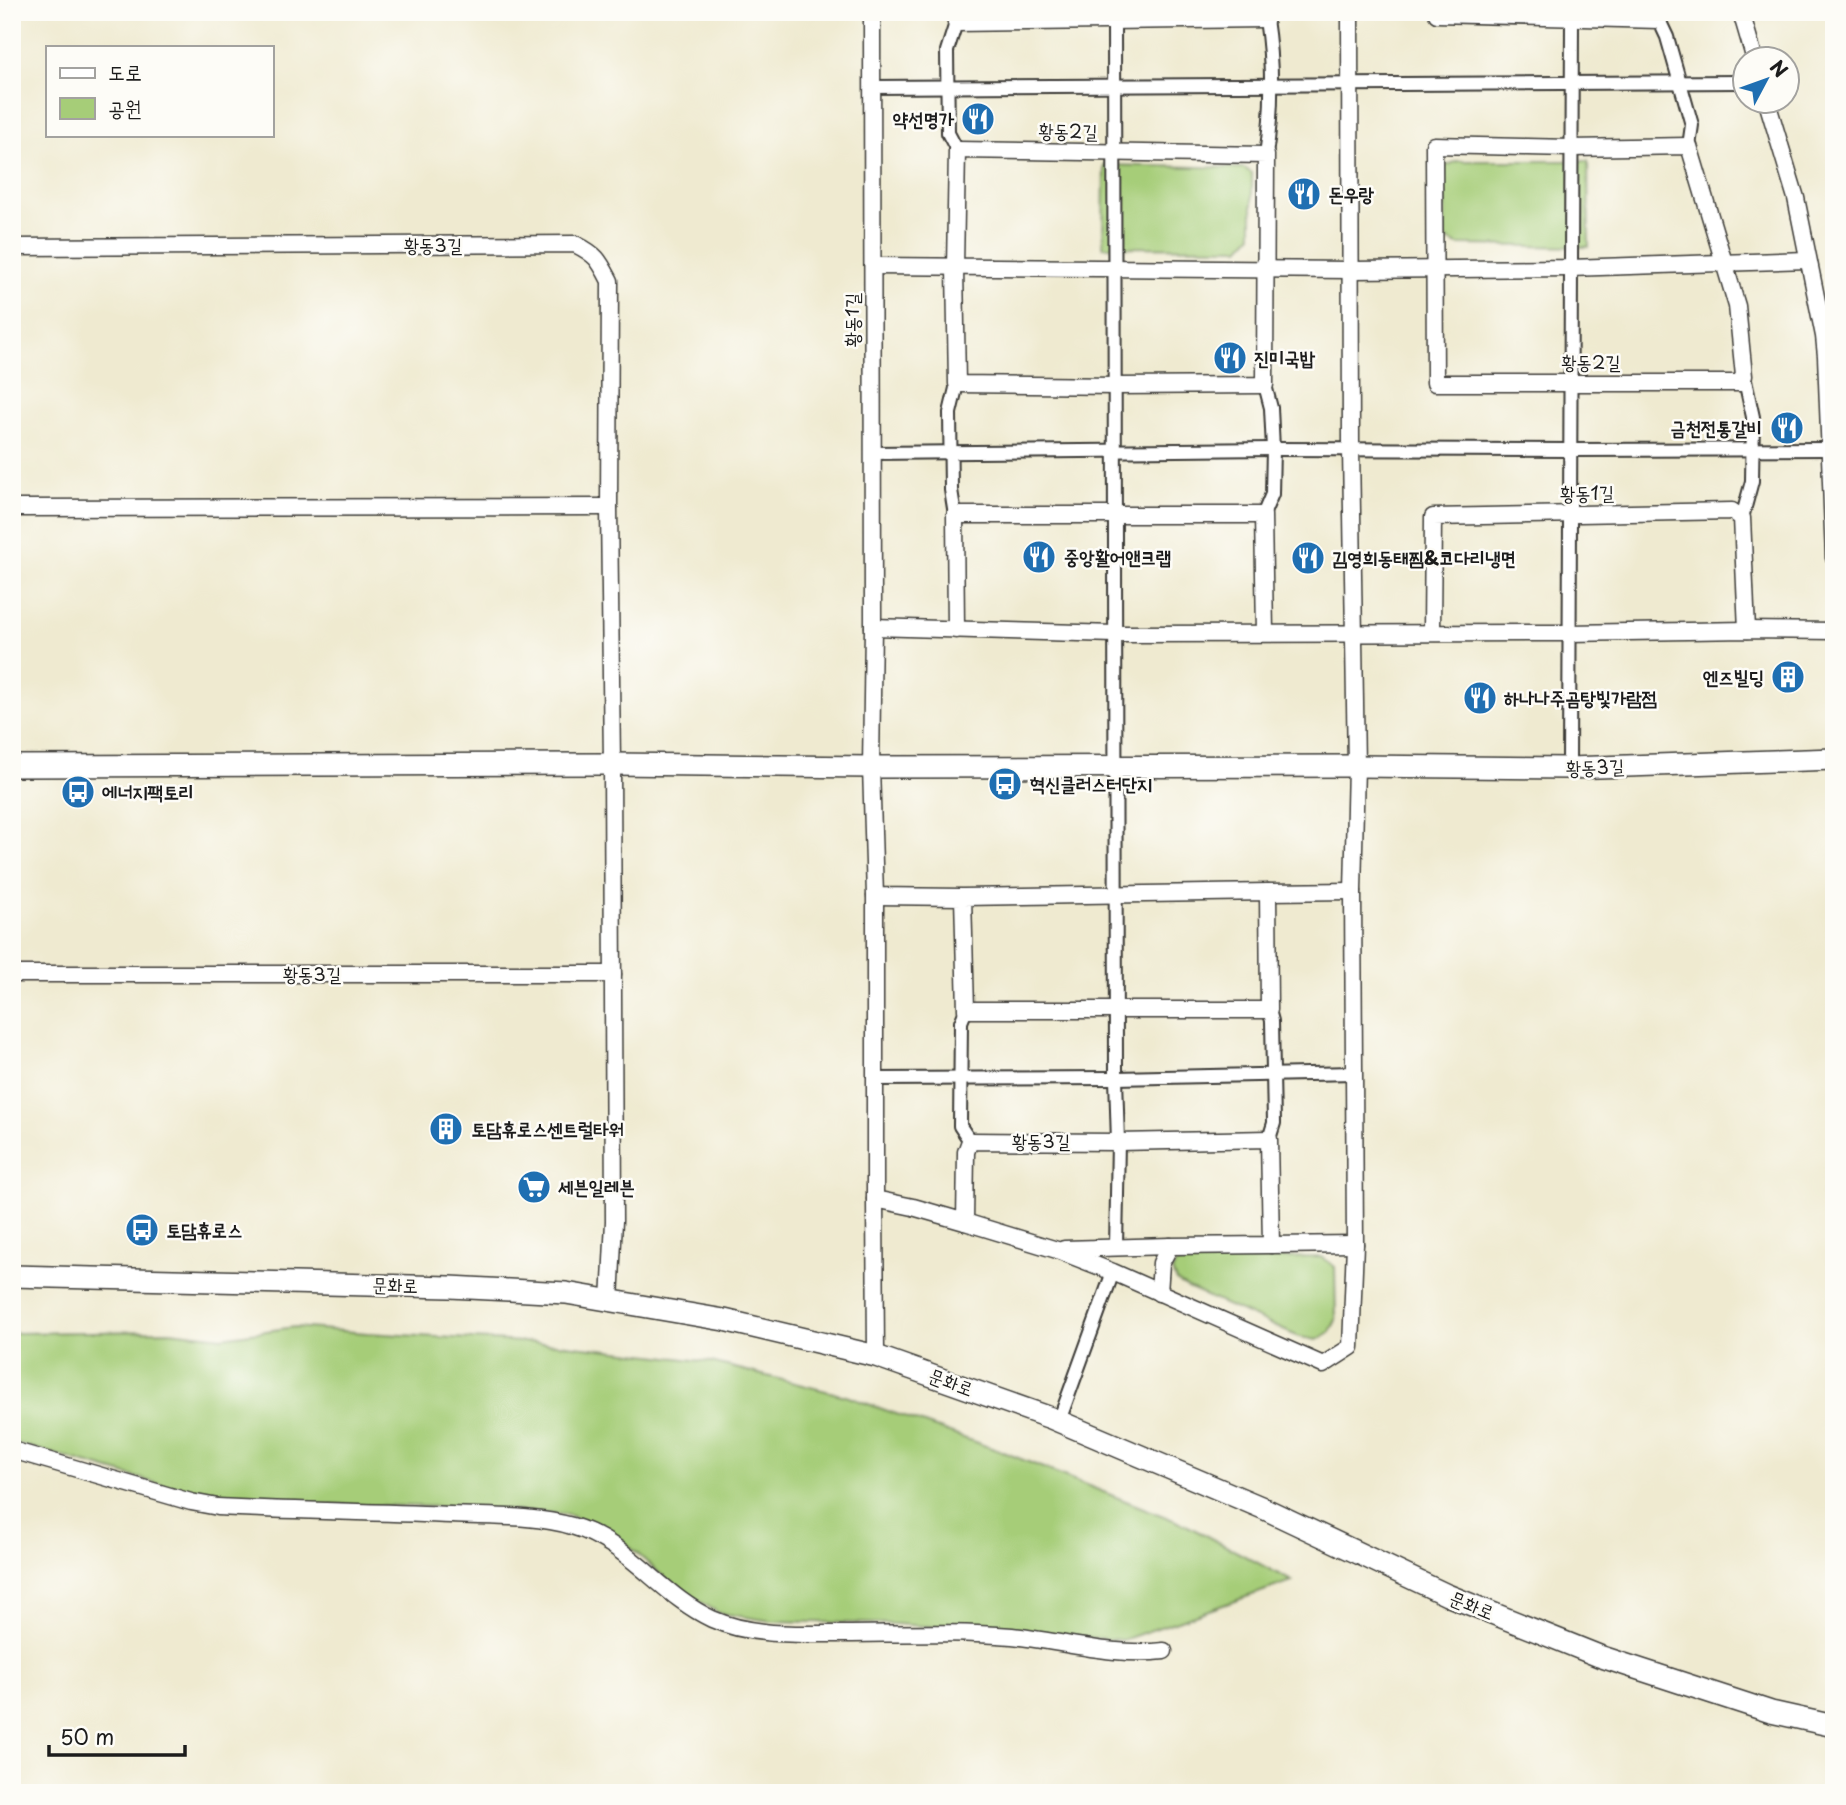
<svg xmlns="http://www.w3.org/2000/svg" width="1846" height="1805" font-family="'Playpen Sans','Poor Story',sans-serif">
<style>
.green{fill:#a6cd78;stroke:#61744a;stroke-width:2}
.lines{fill:none;stroke-linecap:round;stroke-linejoin:round}
.pedestrian-casing{stroke:#3c3b37;stroke-width:16}
.minor-casing{stroke:#3c3b37;stroke-width:19}
.tertiary-casing{stroke:#3c3b37;stroke-width:24}
.pedestrian{stroke:#fff;stroke-width:12}
.minor{stroke:#fff;stroke-width:16}
.tertiary{stroke:#fff;stroke-width:21}
.labels{text-anchor:middle;stroke-width:5;stroke-linejoin:round;paint-order:stroke}
.poi-label{font-size:19px;font-weight:bold;fill:#1c1c1c;stroke:#fdfcf7;text-anchor:start}
.street-label{font-size:19px;fill:#1c1c1c;stroke:#fdfcf7}
</style>
<rect width="100%" height="100%" fill="#fdfcf7"/>
<filter id="ink" filterUnits="userSpaceOnUse"><feTurbulence type="fractalNoise" baseFrequency=".0143" numOctaves="2"/><feDisplacementMap in="SourceGraphic" scale="14" xChannelSelector="R" yChannelSelector="G"/><feConvolveMatrix kernelMatrix="1 2 1 2 8 2 1 2 1" color-interpolation-filters="sRGB"/></filter>
<filter id="wash" filterUnits="userSpaceOnUse"><feTurbulence type="fractalNoise" baseFrequency=".00686" numOctaves="4" result="noise"/><feDisplacementMap in="SourceGraphic" scale="28" xChannelSelector="R" yChannelSelector="G"/><feGaussianBlur stdDeviation="1.57" result="paint"/><feColorMatrix in="noise" values="0 0 0 0 0 0 0 0 0 0 0 0 0 0 0 0 0 1.4 0 .05"/><feComposite in="paint" operator="in"/></filter>
<g filter="url(#wash)">
<rect width="100%" height="100%" fill="#efead0"/>
<g class="green">
<polygon points="1458,161 1588,161 1589,247 1458,245 1445,239 1445,166"/>
<polygon points="1104,165 1244,168 1252,173 1252,235 1240,248 1103,247"/>
<polygon points="1322,1257 1335,1267 1336,1320 1330,1332 1317,1340 1299,1337 1188,1288 1176,1281 1172,1271 1176,1264 1188,1260"/>
<polygon points="295,1327 367,1333 558,1344 711,1362 846,1396 1011,1455 1186,1525 1292,1581 1123,1640 894,1624 771,1621 719,1613 672,1584 610,1530 566,1514 454,1507 222,1502 12,1442 12,1333 170,1331 222,1337"/>
</g>
</g>
<g filter="url(#ink)">
<g class="lines">
<defs>
<g id="pedestrian">
<polyline points="1114,12 1116,1078 1118,1142 1116,1247"/>
<polyline points="1659,20 1667,37 1692,125 1689,146"/>
<polyline points="956,23 947,51 948,133 957,150"/>
<polyline points="872,87 1744,82"/>
<path d="M1266 155C1273 109 1273 65 1266 19"/>
<polyline points="872,453 1273,449 1570,450 1830,449"/>
<polyline points="955,515 951,490 950,413 957,384"/>
<polyline points="1263,515 1272,494 1273,449 1271,408 1265,385"/>
<polyline points="1742,518 1752,481 1753,417 1744,376"/>
<polyline points="1569,768 1572,18"/>
<polyline points="966,1010 961,1022 960,1126 970,1141"/>
<polyline points="1269,1010 1272,1021 1274,1123 1269,1139"/>
<polyline points="874,1079 1116,1078 1355,1073"/>
<polyline points="1059,1421 1113,1272"/>
</g>
<g id="minor">
<polyline points="872,12 873,627 871,767 875,896 963,897 1268,892 1269,1010 966,1010 963,897"/>
<polyline points="955,12 956,23 1266,19 1266,12"/>
<polyline points="1437,12 1437,14 1659,20 1656,12"/>
<polyline points="1741,12 1755,60"/>
<polyline points="1767,102 1796,198 1824,336 1826,356 1834,558"/>
<polygon points="1434,145 1571,148 1689,146 1737,306 1744,376 1739,383 1435,383"/>
<polygon points="957,150 1266,155 1265,385 1116,386 957,384 955,268"/>
<path d="M12 247 575 244C597 255 599 260 610 281L609 507 612 764 614 1221 610 1301"/>
<polyline points="873,266 1352,270 1570,268 1807,260"/>
<polyline points="12,508 609,507"/>
<polyline points="873,627 1115,634 1569,633 1747,630 1834,631"/>
<polyline points="956,630 955,515 1263,515 1265,633"/>
<polyline points="1432,632 1433,517 1732,511 1742,518 1747,630"/>
<polyline points="1268,892 1353,891"/>
<polyline points="875,896 875,1199 913,1207 965,1222 966,1152 970,1141 1118,1142 1269,1139 1271,1245 1170,1246 1064,1249"/>
<polyline points="12,974 613,974"/>
<polyline points="875,1199 876,1356"/>
<polyline points="965,1222 1057,1250 1113,1272 1323,1365 1351,1347 1355,1244 1353,891 1356,766 1351,449 1350,12"/>
<polyline points="1271,1245 1355,1244"/>
<polyline points="1159,1293 1161,1263 1170,1246"/>
<path d="M12 1450 191 1502 218 1507C296 1511 373 1512 451 1515 491 1517 534 1515 572 1526 628 1542 660 1595 712 1619 750 1636 796 1634 837 1634 895 1634 954 1631 1012 1636 1061 1641 1114 1657 1164 1651"/>
</g>
<g id="tertiary">
<polyline points="12,766 612,764 871,767 1356,766 1569,768 1834,759"/>
<polyline points="12,1276 450,1287 566,1293 724,1320 876,1356 1051,1418 1263,1508 1447,1595 1599,1656 1771,1712 1834,1726"/>
</g>
</defs>
<use href="#pedestrian" class="pedestrian-casing"/>
<use href="#minor" class="minor-casing"/>
<use href="#tertiary" class="tertiary-casing"/>
<use href="#pedestrian" class="pedestrian"/>
<use href="#minor" class="minor"/>
<use href="#tertiary" class="tertiary"/>
</g>
</g>
<defs>
<symbol id="restaurant-disc" viewBox="-11 -11 22 22"><circle r="9.5" fill="#1f6fb2" stroke="#fdfcf7"/><path d="M-5-6h1v4h1v-4h1v4h1v-4h1v5L-1.5 .5V6h-2V.5L-5-1ZM5-6V6H3V1.5H1.5Q1.5-4 5-6Z" fill="#fff"/></symbol>
<symbol id="building-disc" viewBox="-11 -11 22 22"><circle r="9.5" fill="#1f6fb2" stroke="#fdfcf7"/><path d="M-4-6H4V6H1V3H-1V6H-4ZM-2.5-4.3h1.7v1.8h-1.7ZM.8-4.3h1.7v1.8H.8ZM-2.5-1h1.7V.8h-1.7ZM.8-1h1.7V.8H.8Z" fill="#fff"/></symbol>
<symbol id="bus-disc" viewBox="-11 -11 22 22"><circle r="9.5" fill="#1f6fb2" stroke="#fdfcf7"/><path d="M-5-6H5V4H4V6H2V4H-2V6H-4V4H-5ZM-3.5-4V0h7V-4ZM-3.5 1.2v1.5H-2V1.2ZM2 1.2v1.5H3.5V1.2Z" fill="#fff"/></symbol>
<symbol id="supermarket-disc" viewBox="-11 -11 22 22"><circle r="9.5" fill="#1f6fb2" stroke="#fdfcf7"/><path d="M-6-5.5h2.5l.6 2H6L4.5 2H-2.5L-4.4-4H-6ZM-1.5 3.2a1.3 1.3 0 1 0 .1 0ZM3 3.2a1.3 1.3 0 1 0 .1 0Z" fill="#fff"/></symbol>
</defs>
<g fill-rule="evenodd">
<use href="#restaurant-disc" x="959" y="100" width="38" height="38"/>
<use href="#restaurant-disc" x="1285" y="175" width="38" height="38"/>
<use href="#restaurant-disc" x="1211" y="339" width="38" height="38"/>
<use href="#restaurant-disc" x="1768" y="409" width="38" height="38"/>
<use href="#restaurant-disc" x="1020" y="538" width="38" height="38"/>
<use href="#restaurant-disc" x="1289" y="539" width="38" height="38"/>
<use href="#building-disc" x="1769" y="658" width="38" height="38"/>
<use href="#restaurant-disc" x="1461" y="679" width="38" height="38"/>
<use href="#bus-disc" x="986" y="765" width="38" height="38"/>
<use href="#bus-disc" x="59" y="773" width="38" height="38"/>
<use href="#building-disc" x="427" y="1110" width="38" height="38"/>
<use href="#supermarket-disc" x="515" y="1168" width="38" height="38"/>
<use href="#bus-disc" x="123" y="1211" width="38" height="38"/>
</g>
<g class="labels">
<g class="poi-label">
<text x="954" y="126" text-anchor="end">약선명가</text>
<text x="1328" y="201">돈우랑</text>
<text x="1254" y="365">진미국밥</text>
<text x="1762" y="435" text-anchor="end">금천전통갈비</text>
<text x="1064" y="564">중앙활어앤크랩</text>
<text x="1332" y="565">김영희동태찜&amp;코다리냉면</text>
<text x="1764" y="684" text-anchor="end">엔즈빌딩</text>
<text x="1504" y="705">하나나주곰탕빛가람점</text>
<text x="1030" y="791">혁신클러스터단지</text>
<text x="102" y="799">에너지팩토리</text>
<text x="471" y="1136">토담휴로스센트럴타워</text>
<text x="558" y="1194">세븐일레븐</text>
<text x="166" y="1237">토담휴로스</text>
</g>
<g class="street-label">
<text transform="translate(1068 131) rotate(1)" y="7">황동2길</text>
<text x="433" y="252">황동3길</text>
<text transform="translate(852 320) rotate(-90)" y="7">황동1길</text>
<text x="1591" y="369">황동2길</text>
<text transform="translate(1587 493) rotate(-1)" y="7">황동1길</text>
<text transform="translate(1595 767) rotate(-2)" y="7">황동3길</text>
<text x="312" y="981">황동3길</text>
<text x="1041" y="1148">황동3길</text>
<text transform="translate(395 1285) rotate(1)" y="7">문화로</text>
<text transform="translate(951 1382) rotate(20)" y="7">문화로</text>
<text transform="translate(1472 1605) rotate(22)" y="7">문화로</text>
</g>
</g>
<rect width="1846" height="1805" fill="none" stroke="#fdfcf7" stroke-width="42"/>
<rect x="46" y="46" width="228" height="91" fill="#fdfcf7" stroke="#a3a29f" stroke-width="2"/>
<rect x="60" y="68" width="35" height="10" fill="#ffffff" stroke="#a3a29f" stroke-width="2"/>
<text x="108" y="80" font-size="21" fill="#1c1c1c">도로</text>
<rect x="60" y="98" width="35" height="21" fill="#a6cd78" stroke="#a3a29f" stroke-width="2"/>
<text x="108" y="116" font-size="21" fill="#1c1c1c">공원</text>
<g transform="translate(1766 80) rotate(49)"><circle r="33" fill="#fdfcf7" stroke="#a3a29f" stroke-width="2"/>
<path d="M0-5L12 26L0 18L-12 26Z" fill="#1f6fb2"/>
<text y="-10" font-size="19" font-weight="bold" text-anchor="middle" fill="#1c1c1c">N</text>
</g>
<path d="M49 1745v10h136v-10" fill="none" stroke="#1c1c1c" stroke-width="3.5"/>
<text x="60" y="1745" font-size="21" fill="#1c1c1c" stroke="#fdfcf7" stroke-width="5" paint-order="stroke">50 m</text>
</svg>
